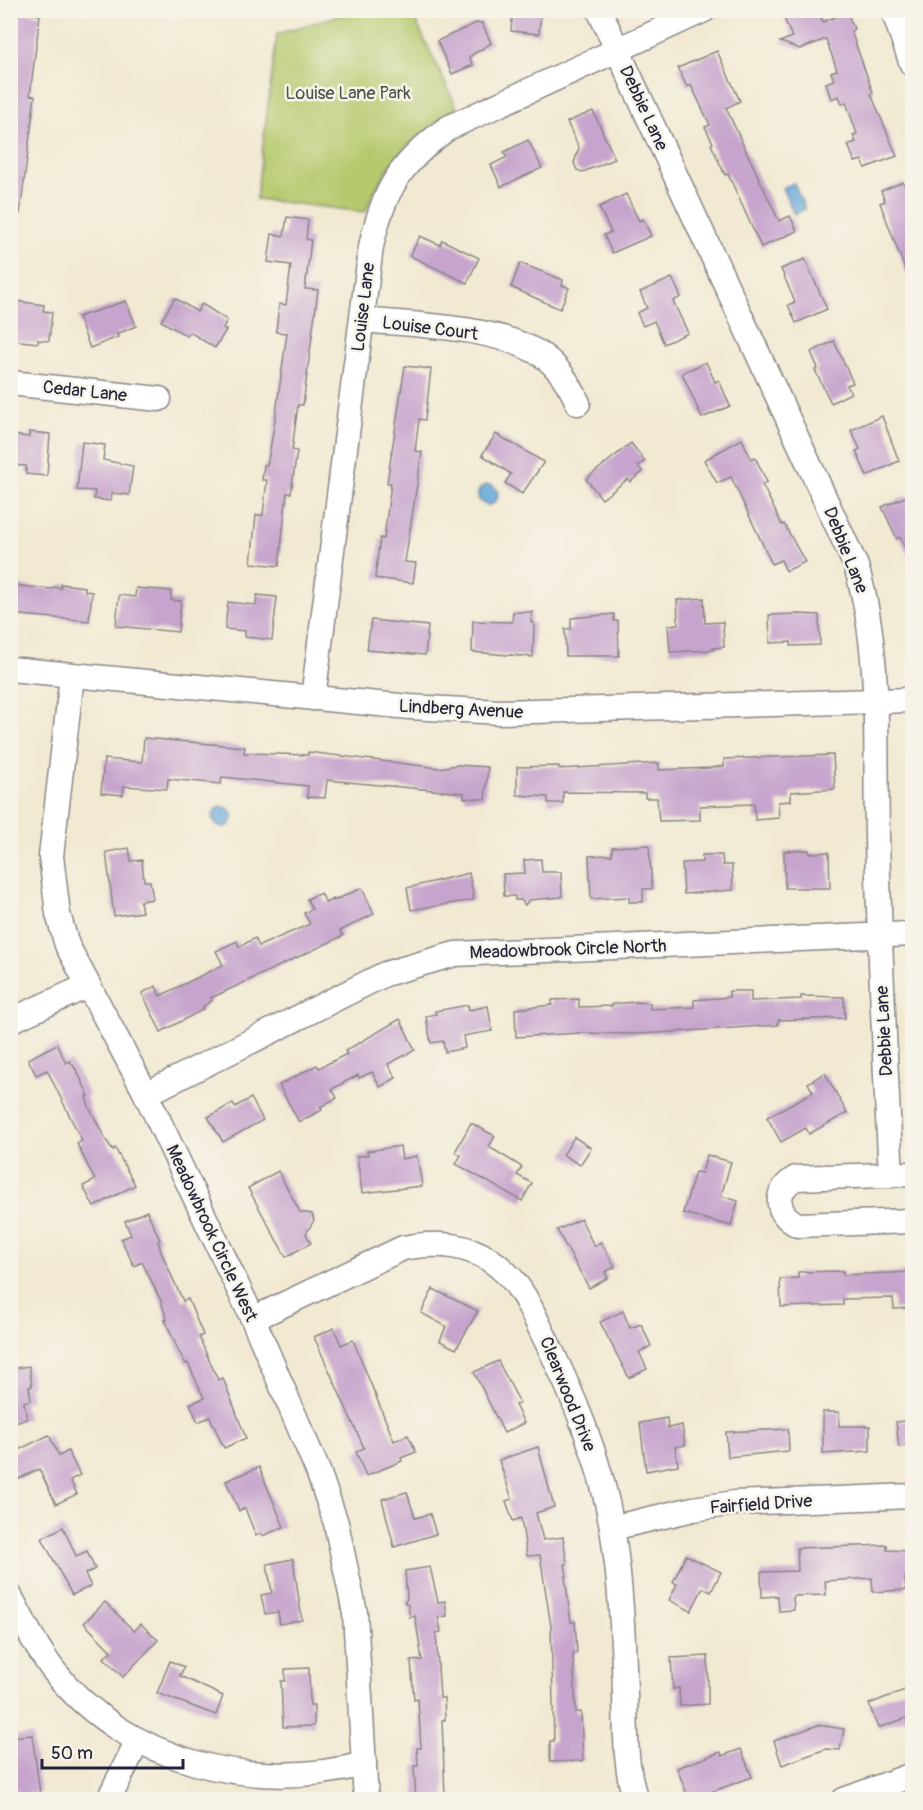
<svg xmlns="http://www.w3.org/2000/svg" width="923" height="1810" font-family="Pangolin,sans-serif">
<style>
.green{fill:#b5c96d;stroke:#6c7654;stroke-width:1.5}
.water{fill:#65a8d9;stroke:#44658a;stroke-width:1.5}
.building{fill:#c6a4cd}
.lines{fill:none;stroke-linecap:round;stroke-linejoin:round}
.minor-casing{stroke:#8a8686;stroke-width:27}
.minor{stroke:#fff;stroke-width:24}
.labels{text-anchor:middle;stroke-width:5;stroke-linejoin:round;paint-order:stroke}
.park-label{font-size:18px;fill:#4e544a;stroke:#f7f3e8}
.street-label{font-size:18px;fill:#22223b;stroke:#f7f3e8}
</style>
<rect width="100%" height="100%" fill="#f7f3e8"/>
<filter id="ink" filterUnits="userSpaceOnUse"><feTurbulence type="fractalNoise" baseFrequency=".0167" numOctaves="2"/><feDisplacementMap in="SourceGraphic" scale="12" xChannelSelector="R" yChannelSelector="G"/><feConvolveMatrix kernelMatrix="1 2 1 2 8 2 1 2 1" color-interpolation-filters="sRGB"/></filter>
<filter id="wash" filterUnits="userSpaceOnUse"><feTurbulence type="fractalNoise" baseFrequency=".008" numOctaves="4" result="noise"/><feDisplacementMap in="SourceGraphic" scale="24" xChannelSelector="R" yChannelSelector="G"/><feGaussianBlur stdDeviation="1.35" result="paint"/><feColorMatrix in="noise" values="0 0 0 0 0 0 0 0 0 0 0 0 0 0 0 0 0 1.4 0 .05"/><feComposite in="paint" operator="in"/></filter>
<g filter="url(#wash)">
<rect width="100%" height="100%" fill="#f1e9d2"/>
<path class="green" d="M353 11H411L457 108C409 140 388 157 365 212L256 199 277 34Z"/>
<g class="water">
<polygon points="794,183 805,209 794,214 782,188"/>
<circle cx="488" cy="495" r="10"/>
<circle cx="223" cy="817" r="10"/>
</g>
<g id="blocks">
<g class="building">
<polygon points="513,10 541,10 539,34 511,31"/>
<polygon points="801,10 818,10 823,22 847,12 854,29 851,31 873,93 871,94 897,156 865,168 862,160 855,162 848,145 856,142 853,135 857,134 846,102 842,104 839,96 831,99 826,83 834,80 831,72 837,70 826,39 800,49 780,42 792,37 784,18"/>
<polygon points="10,11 40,15 30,95 35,96 20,213 10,213"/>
<polygon points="476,23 482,23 491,43 469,57 473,65 452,74 437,41"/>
<polygon points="717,51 740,101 726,108 779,221 790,216 797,231 761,247 728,174 725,175 711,144 713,143 705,127 710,125 691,85 687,87 678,68"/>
<polygon points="593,111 615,159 583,172 577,170 574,163 579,148 567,122"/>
<polygon points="528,140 542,168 501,187 491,165 507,157 504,152"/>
<polygon points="903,182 912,205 911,285 880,203 885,201 881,191"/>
<polygon points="626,194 639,221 643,219 651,236 612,253 604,235 611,232 599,207"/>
<polygon points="287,217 308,220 306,239 311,240 305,289 318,290 303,405 298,405 292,450 297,451 291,493 287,493 279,566 251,563 256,515 263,515 267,480 262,480 264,465 267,465 274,427 287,333 276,332 279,304 286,305 291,265 268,262 272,234 284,236"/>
<polygon points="420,236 440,245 442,240 479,258 467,283 410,256"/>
<polygon points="805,259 827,309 796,323 788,305 795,302 781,269"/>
<polygon points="520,263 563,280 562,285 569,288 560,309 511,287"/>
<polygon points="672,278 681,297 673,301 688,333 664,344 654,321 643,326 637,313 647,308 640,292"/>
<polygon points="175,298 197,312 202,304 227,320 223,328 226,330 215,348 190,332 187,336 161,321"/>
<polygon points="15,301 44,305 43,311 52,312 49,341 38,340 38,343 10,340 10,308 14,308"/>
<polygon points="126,301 136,326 117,334 118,337 90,348 78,317"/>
<polygon points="834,341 853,383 847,385 851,393 831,403 815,370 818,368 811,352"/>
<polygon points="706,362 715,382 719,380 730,406 702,418 682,373"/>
<polygon points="405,366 431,369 425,420 419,419 415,451 422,452 405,562 416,563 413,583 375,578 380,538 384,539 391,483 387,483"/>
<polygon points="882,416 899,461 867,476 856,451 860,449 851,430"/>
<polygon points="29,432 50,434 47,476 26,474 26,466 10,465 10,435 29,437"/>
<polygon points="496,434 544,462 522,494 505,483 511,474 482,455"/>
<polygon points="742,439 751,459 755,457 767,482 762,484 782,525 784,524 805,562 786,571 781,560 772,564 731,477 717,483 704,460"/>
<polygon points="82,442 105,445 103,460 133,466 129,495 112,493 111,501 94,499 95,491 77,490"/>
<polygon points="631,443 645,461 638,466 643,472 630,482 628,479 602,499 586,479"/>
<polygon points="907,496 912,508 912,563 900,537 897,539 882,507"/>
<polygon points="61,584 85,587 85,591 92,592 89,621 10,614 10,585 52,589 53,587 61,588"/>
<polygon points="136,588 171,591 171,600 181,601 178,632 116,626 119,595 135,597"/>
<polygon points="257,595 277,597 272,640 245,637 245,631 225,629 228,602 256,605"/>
<polygon points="704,598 705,623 723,622 724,647 713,648 713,650 670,652 668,625 678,624 677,600"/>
<polygon points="513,612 532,612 531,623 534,623 533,657 472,652 473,621 512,622"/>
<polygon points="614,614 614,621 618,621 619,656 566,656 565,629 571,629 571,618"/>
<polygon points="799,614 819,615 820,645 791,646 791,642 770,643 769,615"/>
<polygon points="371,620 428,626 425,655 367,650"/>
<polygon points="144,738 245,747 244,753 308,755 308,752 439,768 457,765 488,767 485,799 464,798 464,793 327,780 325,798 307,797 308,786 222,777 221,784 168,779 167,789 124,786 123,795 101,793 104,759 142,762"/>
<polygon points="833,755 835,789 791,792 791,801 778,802 779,818 755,820 754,804 700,806 700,820 659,821 657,798 645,798 645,793 563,792 563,803 548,803 548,797 517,795 517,767 559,766 559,769 659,763 659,770 709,768 724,766 724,759"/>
<polygon points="649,845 652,889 643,889 643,902 629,902 629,897 591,899 589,856 612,855 612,847"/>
<polygon points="129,848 131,861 142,860 144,881 150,881 153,899 140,901 142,912 114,916 106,852"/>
<polygon points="809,850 809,853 829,852 830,888 785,888 784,851"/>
<polygon points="702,855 722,855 723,865 732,865 733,890 684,894 682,863 702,862"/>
<polygon points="541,859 542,872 561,872 562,897 529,900 525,905 521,900 515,900 515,896 504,896 503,874 525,873 524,860"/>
<polygon points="469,873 474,900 411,910 407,888"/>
<polygon points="362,888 374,914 340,931 343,936 211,998 212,1001 203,1006 204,1009 161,1032 142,993 156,986 160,996 223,965 216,951 237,941 239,947 255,938 259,946 310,924 304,913 312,909 307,899 321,893 326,903 333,899 333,901"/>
<polygon points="729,991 751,991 751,1001 801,999 801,996 844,997 845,1018 778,1020 778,1025 641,1034 580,1033 516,1037 515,1009 552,1005 552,1000 579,999 579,1007 612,1006 612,1004 635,1002 650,1003 650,1009 694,1007 694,1000 729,997"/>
<polygon points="468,1005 469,1010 488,1006 492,1031 463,1036 465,1048 445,1052 443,1041 431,1043 426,1016 436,1014 435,1011"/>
<polygon points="400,1019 415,1050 388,1064 396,1078 380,1087 372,1072 359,1078 358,1075 332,1089 337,1098 320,1107 322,1110 299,1122 279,1085 317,1065 319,1068 347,1054 345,1051"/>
<polygon points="57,1044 66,1063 70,1061 77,1071 89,1096 86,1097 90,1109 106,1140 113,1150 115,1148 135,1185 94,1207 83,1186 95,1180 77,1144 82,1141 47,1070 36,1075 28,1059"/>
<polygon points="825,1073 847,1113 809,1134 806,1128 781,1142 767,1117 813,1092 808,1083"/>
<polygon points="251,1098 263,1120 223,1142 208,1117 233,1103 235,1107"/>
<polygon points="471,1123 495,1136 489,1147 522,1167 517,1175 532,1183 522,1201 456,1164 461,1155 455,1152"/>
<polygon points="574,1137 591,1148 580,1165 563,1155"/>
<polygon points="400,1146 402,1159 417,1156 422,1186 362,1193 357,1156 368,1155 367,1151"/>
<polygon points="707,1155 731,1162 721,1196 738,1201 731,1226 683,1213 695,1172 702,1173"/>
<polygon points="278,1171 300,1212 312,1214 314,1220 306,1234 311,1243 286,1257 248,1188"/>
<polygon points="147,1211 160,1240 158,1241 161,1252 183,1301 188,1299 203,1335 199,1337 218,1380 223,1378 246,1438 224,1448 210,1417 198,1422 190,1404 204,1398 188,1363 186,1364 178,1350 165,1320 167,1320 161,1301 142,1262 134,1266 121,1239 131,1235 125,1221"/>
<polygon points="581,1219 594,1246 601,1242 615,1267 605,1272 608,1278 589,1288 557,1230"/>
<polygon points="843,1271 843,1275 912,1272 912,1308 894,1309 893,1298 843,1299 843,1305 781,1307 780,1279 798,1278 798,1272"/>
<polygon points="433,1289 478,1311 456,1349 440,1341 446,1326 421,1313"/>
<polygon points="623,1311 630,1328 641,1324 651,1346 639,1352 647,1369 629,1378 600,1322"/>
<polygon points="334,1328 341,1345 353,1340 394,1441 408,1435 416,1452 401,1458 402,1461 366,1476 356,1452 364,1448 314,1337"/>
<polygon points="498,1361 520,1403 515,1405 524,1423 504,1433 474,1372"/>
<polygon points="29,1366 32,1386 29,1387 31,1400 24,1402 27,1419 10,1423 10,1369"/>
<polygon points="823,1412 839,1412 839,1426 870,1426 870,1451 823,1454"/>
<polygon points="667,1418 668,1428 682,1425 685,1445 675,1447 678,1465 646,1471 640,1423"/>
<polygon points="912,1420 912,1445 899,1447 896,1422"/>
<polygon points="788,1429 789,1451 728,1457 726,1432"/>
<polygon points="49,1435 59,1456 68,1451 80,1475 70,1480 77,1494 56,1504 39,1469 18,1479 10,1463 10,1454"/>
<polygon points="538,1447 554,1507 536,1513 543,1540 563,1537 567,1564 565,1564 567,1576 565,1577 571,1622 575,1622 577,1653 573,1654 576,1712 581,1712 583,1761 550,1762 550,1741 554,1741 551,1626 540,1555 527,1556 521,1518 513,1521 506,1501 512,1499 499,1460"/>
<polygon points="259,1467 284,1527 262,1536 261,1533 256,1536 245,1508 239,1511 226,1481"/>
<polygon points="407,1492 415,1518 430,1514 436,1534 394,1547 382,1499"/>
<polygon points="63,1527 76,1556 87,1551 95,1569 85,1574 91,1586 72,1595 42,1538"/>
<polygon points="887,1545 887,1550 909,1551 910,1577 905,1577 906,1590 873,1592 872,1578 825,1581 826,1595 793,1596 794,1610 779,1611 778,1596 762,1597 761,1572 798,1571 797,1548"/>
<polygon points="686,1555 721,1572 711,1592 703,1588 691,1611 669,1600 677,1584 673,1582"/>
<polygon points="293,1559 302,1620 280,1624 278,1612 265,1614 261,1595 272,1593 267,1564"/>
<polygon points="430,1567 438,1602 445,1601 447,1616 438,1617 441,1632 436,1633 440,1698 444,1698 445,1720 442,1720 445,1797 416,1800 414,1766 418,1766 417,1748 421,1748 418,1699 414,1700 411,1661 422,1660 415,1616 410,1617 408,1605 404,1602 407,1599 405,1571"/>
<polygon points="105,1602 134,1631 141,1624 158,1640 123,1677 104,1658 111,1651 84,1623"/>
<polygon points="708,1656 708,1704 680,1706 679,1688 673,1689 671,1658"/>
<polygon points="170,1661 184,1667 180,1676 223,1696 216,1715 157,1693"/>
<polygon points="309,1668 310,1705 314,1705 314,1726 283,1727 281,1681 285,1681 285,1669"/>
<polygon points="912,1687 912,1716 878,1728 869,1704"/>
<polygon points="818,1725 844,1729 840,1750 826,1749 782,1765 774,1741"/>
<polygon points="32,1735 40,1793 17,1795 17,1788 10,1789 10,1737"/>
<polygon points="741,1749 752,1777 689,1800 677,1768 721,1752 722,1756"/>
</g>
</g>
</g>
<g filter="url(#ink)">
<use href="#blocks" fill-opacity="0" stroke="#8a8686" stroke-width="1.5"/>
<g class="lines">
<defs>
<g id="minor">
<path d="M599 10 856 566C882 651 875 746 877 833 879 947 885 1061 891 1175"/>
<polyline points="893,10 912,64"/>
<path d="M362 320C413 325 500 326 543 356 560 368 570 385 578 403"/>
<polyline points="10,383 159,399"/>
<polyline points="10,669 410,707 500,712 912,700"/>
<polyline points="72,676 51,856 58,914 67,945 146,1094 253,1319 318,1471 336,1523 355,1613 366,1800"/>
<path d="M313 698 371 247C383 190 401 162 448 128L704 10"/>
<polyline points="10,1021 87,986"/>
<polyline points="146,1094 385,974 455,954 912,934"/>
<path d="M912 1174 796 1178C773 1191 775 1214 798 1225L912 1221"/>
<path d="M253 1319 403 1248C439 1241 476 1244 504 1271 522 1287 532 1311 542 1332 573 1394 601 1460 612 1528 621 1582 623 1638 625 1692 626 1727 624 1766 636 1800"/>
<polyline points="612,1528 693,1509 735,1503 912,1496"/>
<path d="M10 1596C23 1621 37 1649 54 1671 127 1763 254 1793 364 1764"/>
<polyline points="109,1799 138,1740"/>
<polyline points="844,1800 912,1775"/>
</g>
</defs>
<use href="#minor" class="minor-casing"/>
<use href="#minor" class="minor"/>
</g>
</g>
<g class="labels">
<g class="park-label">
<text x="348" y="99">Louise Lane Park</text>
</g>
<g class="street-label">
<text transform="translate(644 108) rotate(65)" y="6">Debbie Lane</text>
<text transform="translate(363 307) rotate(-83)" y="6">Louise Lane</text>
<text transform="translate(430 328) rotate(7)" y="6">Louise Court</text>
<text transform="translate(85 391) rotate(6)" y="6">Cedar Lane</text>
<text transform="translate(846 550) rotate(68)" y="6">Debbie Lane</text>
<text transform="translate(461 709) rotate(3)" y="6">Lindberg Avenue</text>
<text transform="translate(568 949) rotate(-2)" y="6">Meadowbrook Circle North</text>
<text transform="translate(884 1031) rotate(-93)" y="6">Debbie Lane</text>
<text transform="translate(212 1233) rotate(65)" y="6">Meadowbrook Circle West</text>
<text transform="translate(568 1394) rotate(68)" y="6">Clearwood Drive</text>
<text transform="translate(761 1504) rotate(-4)" y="6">Fairfield Drive</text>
</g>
</g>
<rect width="923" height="1810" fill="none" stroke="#f7f3e8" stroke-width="36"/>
<path d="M42 1759v9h141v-9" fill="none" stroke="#22223b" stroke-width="3"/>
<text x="51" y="1759" font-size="18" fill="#22223b" stroke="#f7f3e8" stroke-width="4.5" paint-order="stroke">50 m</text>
</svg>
